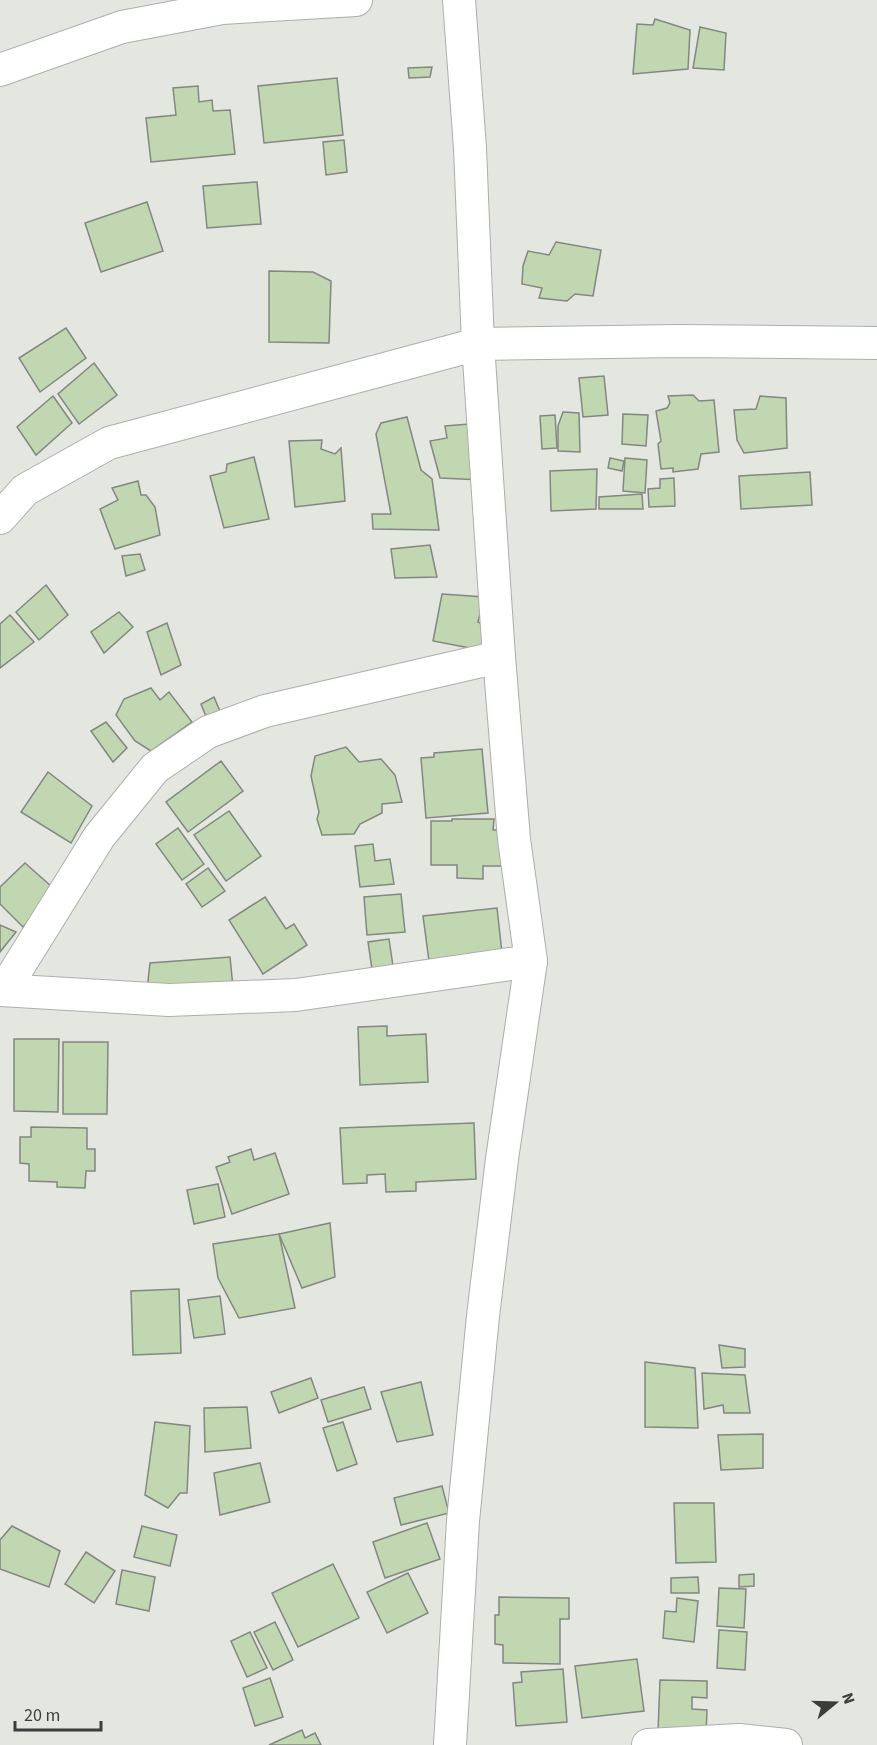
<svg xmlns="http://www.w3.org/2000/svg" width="877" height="1745" font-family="'Source Sans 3',sans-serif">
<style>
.building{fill:#c1d7b2;stroke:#838781;stroke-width:1.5}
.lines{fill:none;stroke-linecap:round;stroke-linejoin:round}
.street-casing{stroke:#abafa8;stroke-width:34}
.street{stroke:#fff;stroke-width:32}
</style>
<rect width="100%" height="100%" fill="#e3e7e0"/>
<g class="building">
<polygon points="655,19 690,30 688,69 633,74 637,24 653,25"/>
<polygon points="700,27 726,33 724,70 693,68"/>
<polygon points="432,67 430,77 409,78 408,68"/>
<polygon points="337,78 343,135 264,143 258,86"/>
<polygon points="198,86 199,102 212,100 213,111 230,110 235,154 151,162 146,118 176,115 173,88"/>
<polygon points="344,140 347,172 326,175 323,142"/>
<polygon points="257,182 261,224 207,228 203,186"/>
<polygon points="147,202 163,251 101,272 85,223"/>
<polygon points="556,242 601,250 593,296 575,294 567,301 539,298 542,288 522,284 523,266 528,251 549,255"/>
<polygon points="269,271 313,272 331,281 329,343 269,342"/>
<polygon points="66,328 86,358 40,392 19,358"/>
<polygon points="94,363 117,395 79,424 58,394"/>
<polygon points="604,376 608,415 583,417 579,378"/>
<polygon points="693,395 699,401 714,400 719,452 701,454 698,469 673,472 673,468 661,469 658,444 661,441 656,411 667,408 670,403 668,396"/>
<polygon points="53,396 72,423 36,455 17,427"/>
<polygon points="760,396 786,398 787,448 744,453 737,440 734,410 756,409"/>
<polygon points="563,412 579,413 580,452 558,451 558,426"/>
<polygon points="623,414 648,415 646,446 622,444"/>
<polygon points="555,415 557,448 542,449 540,416"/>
<polygon points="407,417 421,470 432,479 439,530 373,529 372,514 391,514 376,434 381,423"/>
<polygon points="469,424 482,480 440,478 430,441 447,438 445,426"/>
<polygon points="322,440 321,449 335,454 341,448 345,501 295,507 289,441"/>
<polygon points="254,457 269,519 224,528 210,476 226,472 227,464"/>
<polygon points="610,458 624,461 622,471 608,468"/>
<polygon points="625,458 647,460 645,493 623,491"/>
<polygon points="597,469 596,509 551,511 550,471"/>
<polygon points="810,472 812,505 741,509 739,476"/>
<polygon points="674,478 675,506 649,507 648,489 660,488 660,479"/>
<polygon points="138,481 141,495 146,495 155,507 160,535 115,549 100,509 118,500 112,488"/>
<polygon points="642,494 643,509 599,509 599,497"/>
<polygon points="430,545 437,577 395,578 391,549"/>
<polygon points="140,554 145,570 126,576 122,556"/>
<polygon points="46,585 68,615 39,640 16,612"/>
<polygon points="442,594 484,597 478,622 487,626 486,651 433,641"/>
<polygon points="119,612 133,627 104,653 91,632"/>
<polygon points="10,615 34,642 0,668 0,624"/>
<polygon points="167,623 181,665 161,675 147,632"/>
<polygon points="151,688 160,700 169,692 192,722 151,751 135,741 116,715 124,699"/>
<polygon points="214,697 222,716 209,724 201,704"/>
<polygon points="106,722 127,748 113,762 91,731"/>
<polygon points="346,747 359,762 381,759 395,775 402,802 382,804 382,813 360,824 354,834 322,835 317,819 319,812 311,776 315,756"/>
<polygon points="482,749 488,813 426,818 421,758 434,757 434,753"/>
<polygon points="221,761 243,791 188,832 166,802"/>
<polygon points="48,772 92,806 71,843 21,812"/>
<polygon points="229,811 261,856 226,881 194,835"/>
<polygon points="452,819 494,819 493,830 504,830 503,866 483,866 483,879 457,878 457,865 431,865 431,821 452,821"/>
<polygon points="178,828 204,864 182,880 156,844"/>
<polygon points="373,844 375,861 390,859 394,884 360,887 355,846"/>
<polygon points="25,863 51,886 50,898 23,927 0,904 0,887"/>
<polygon points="208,868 225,891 202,907 186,884"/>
<polygon points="401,894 405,932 367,935 364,897"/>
<polygon points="265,897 286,929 294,924 307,945 263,974 229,920"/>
<polygon points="497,908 502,953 429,961 423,916"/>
<polygon points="0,925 16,932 0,952"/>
<polygon points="389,939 394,973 373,976 368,942"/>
<polygon points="230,957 233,987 146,999 150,963"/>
<polygon points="387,1026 387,1036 426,1034 428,1082 360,1085 358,1027"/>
<polygon points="14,1039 59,1039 58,1112 14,1111"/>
<polygon points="63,1042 108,1042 107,1114 63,1114"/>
<polygon points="474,1123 476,1179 416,1182 416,1191 386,1192 385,1174 367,1175 367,1183 343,1184 340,1128"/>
<polygon points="31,1127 87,1128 87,1149 95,1149 95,1171 86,1171 85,1188 57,1187 57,1182 29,1181 29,1164 20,1163 20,1137 31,1137"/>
<polygon points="251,1149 254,1160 275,1153 289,1194 232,1214 216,1167 230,1162 228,1157"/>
<polygon points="218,1184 225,1217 194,1224 187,1190"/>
<polygon points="330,1223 335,1277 302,1288 279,1234"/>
<polygon points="279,1234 295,1308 239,1318 218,1278 213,1244"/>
<polygon points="179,1289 181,1353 133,1355 131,1291"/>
<polygon points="220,1296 225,1334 194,1338 188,1300"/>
<polygon points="719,1345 745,1349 745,1367 722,1368"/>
<polygon points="645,1362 695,1368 698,1428 645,1427"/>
<polygon points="702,1373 745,1375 750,1413 724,1413 723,1405 704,1409"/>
<polygon points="311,1378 318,1398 279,1413 271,1392"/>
<polygon points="421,1382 433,1435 397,1442 381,1392"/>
<polygon points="364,1387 371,1409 328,1422 321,1400"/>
<polygon points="247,1407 251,1448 205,1452 204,1408"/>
<polygon points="155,1422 190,1426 187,1493 180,1493 168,1508 145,1495"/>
<polygon points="343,1422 357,1464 337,1471 323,1428"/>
<polygon points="763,1434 763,1468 721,1470 718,1435"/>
<polygon points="260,1463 270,1502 220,1515 214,1473"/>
<polygon points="442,1486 449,1513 401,1525 394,1498"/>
<polygon points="674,1503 714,1503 716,1562 676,1563"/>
<polygon points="427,1523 440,1559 385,1578 373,1542"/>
<polygon points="12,1526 60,1551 49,1587 0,1569 0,1540"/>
<polygon points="142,1526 177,1535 170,1566 134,1557"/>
<polygon points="86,1552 115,1571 94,1603 65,1584"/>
<polygon points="333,1564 359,1618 298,1647 272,1593"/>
<polygon points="122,1570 155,1577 149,1611 116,1604"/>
<polygon points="408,1573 428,1613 387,1633 367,1592"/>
<polygon points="754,1574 754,1586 739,1587 739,1575"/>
<polygon points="698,1577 699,1593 671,1593 671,1578"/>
<polygon points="719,1588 746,1589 744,1628 717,1626"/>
<polygon points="499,1597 569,1598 569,1619 560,1619 560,1664 503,1663 503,1645 495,1644 495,1615 499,1615"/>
<polygon points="677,1598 698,1601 694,1642 663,1638 665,1611 676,1612"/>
<polygon points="275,1622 293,1660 273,1670 254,1632"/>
<polygon points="719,1630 747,1632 745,1670 717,1668"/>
<polygon points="250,1632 267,1668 247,1677 231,1641"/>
<polygon points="637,1659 644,1711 582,1718 575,1666"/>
<polygon points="563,1669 567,1722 516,1726 513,1683 522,1682 521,1672"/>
<polygon points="270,1678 283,1717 255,1726 243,1688"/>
<polygon points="660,1680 707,1681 707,1698 692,1697 692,1709 707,1710 706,1734 658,1731"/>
<polygon points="302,1730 305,1738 315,1733 321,1745 269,1745"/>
</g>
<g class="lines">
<defs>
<g id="street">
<polyline points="0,70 122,27 222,8 356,0"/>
<polyline points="0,518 25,490 109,443 478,344 679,341 877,343"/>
<polyline points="0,990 169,1000 296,995 531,961"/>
<polyline points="4,990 99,837 155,768 208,732 265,711 499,657"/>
<polyline points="450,1745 463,1521 483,1316 502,1159 531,961 514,839 499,657 478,344 470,148 459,0"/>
<polyline points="648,1745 739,1740 786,1745"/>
</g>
</defs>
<use href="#street" class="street-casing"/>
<use href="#street" class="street"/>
</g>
<g transform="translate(835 1703) rotate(71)" stroke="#e3e7e0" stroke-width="4.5" paint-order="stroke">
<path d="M0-4.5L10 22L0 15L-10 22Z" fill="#3c3e3b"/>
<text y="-9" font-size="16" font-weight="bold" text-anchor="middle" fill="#3c3e3b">N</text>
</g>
<path d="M15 1721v9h86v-9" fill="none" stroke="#3c3e3b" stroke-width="3"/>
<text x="24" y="1721" font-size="18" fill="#3c3e3b" stroke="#e3e7e0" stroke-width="4.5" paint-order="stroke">20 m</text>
</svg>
